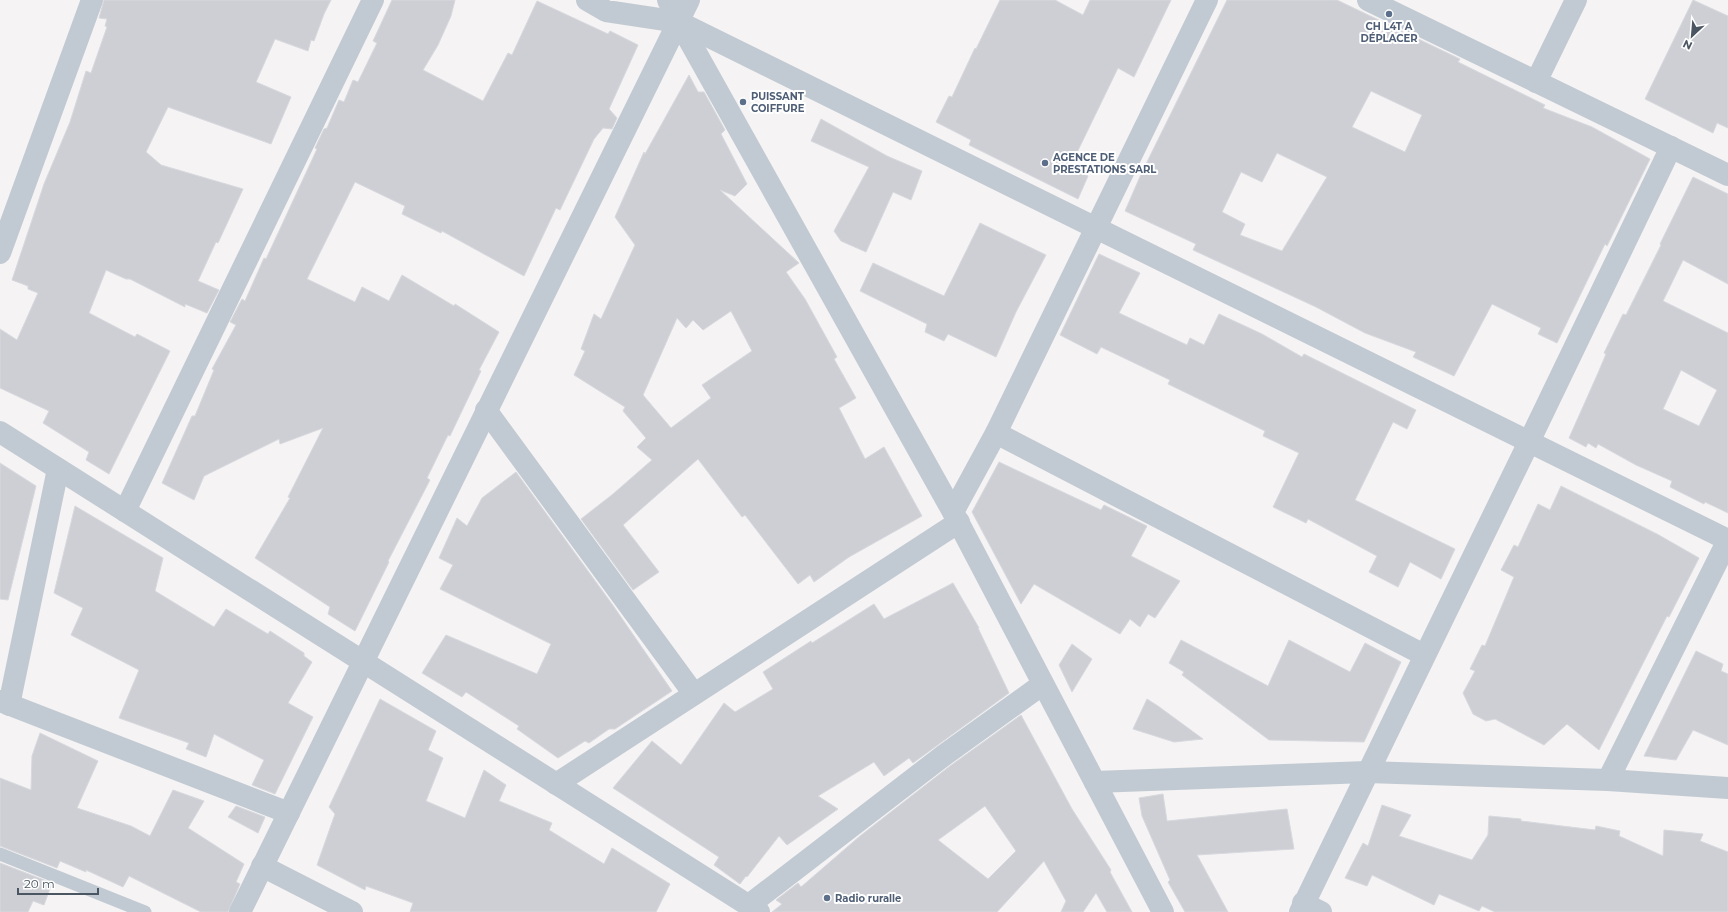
<svg xmlns="http://www.w3.org/2000/svg" width="1728" height="912" font-family="Montserrat,sans-serif">
<style>
.building{fill:#cdcfd5;stroke:#d7d9de;fill-rule:evenodd}
.lines{fill:none;stroke-linecap:round;stroke-linejoin:round}
.service{stroke:#c1cad2;stroke-width:13}
.minor{stroke:#c1cad2;stroke-width:22}
.service-dot{fill:#5c6f8a;stroke:#fff;stroke-width:1.5}
.labels{text-anchor:middle;stroke-width:4;stroke-linejoin:round;paint-order:stroke}
.service-label{font-size:10px;font-weight:bold;fill:#4e5e75;stroke:#fff;text-anchor:start}
</style>
<rect width="100%" height="100%" fill="#f5f3f3"/>
<g class="building">
<polygon points="104,0 331,0 324,14 314,41 311,40 308,51 275,39 256,82 291,97 271,144 168,107 146,152 161,165 243,189 218,243 216,242 198,281 219,290 207,313 185,304 185,307 130,279 126,279 106,270 89,313 135,337 137,334 170,351 109,474 86,460 89,452 43,423 49,411 0,388 0,329 17,340 38,293 28,289 28,286 12,280 44,184 70,122 86,71 91,73 107,27 105,26 107,19 99,18"/>
<polygon points="392,0 455,0 451,16 438,45 423,70 483,101 508,53 512,55 537,1 608,34 610,31 638,45 609,109 617,118 612,129 603,128 594,139 560,210 556,208 524,276 442,231 441,233 402,214 405,206 355,182 307,279 355,302 362,287 389,301 402,275 454,306 455,304 499,332 479,370 481,371 450,436 448,435 427,478 430,480 388,561 389,562 355,631 328,614 330,607 255,558 290,498 288,497 323,428 280,444 279,439 204,476 194,500 162,483 192,416 195,416 214,370 212,369 236,325 230,322 242,299 245,301 264,258 266,259 317,149 315,148 324,129 327,128 339,100 344,102 353,80 358,82 377,43 373,41"/>
<polygon points="1000,0 1055,0 1083,15 1090,0 1171,0 1134,77 1118,68 1070,167 1088,176 1078,199 969,145 971,140 936,122 949,96 952,97 975,48 976,49"/>
<path d="M1227 0H1337L1460 59 1458 62 1545 105 1543 108 1592 127 1650 159 1607 246 1605 244 1557 343 1538 334 1541 328 1492 304 1454 376 1413 357 1416 352 1365 333 1316 307 1193 250 1196 244 1125 211 1142 172ZM1371 91 1422 115 1405 152 1352 127ZM1277 153 1327 177 1282 251 1240 235 1245 224 1222 212 1241 172 1262 182Z"/>
<polygon points="1693,0 1728,16 1728,128 1717,123 1713,133 1645,99"/>
<path d="M689 75 698 92H704L725 130 721 134 747 184 735 196 720 190 799 263 786 272 805 299 837 357 834 359 856 398 839 408 865 459 884 447 922 516 849 557 814 582 810 575 798 584 745 515 742 517 698 459 623 525 659 572 633 590 581 519 613 494 652 460 637 447 646 438 623 411 625 407 574 375 585 351 581 349 594 314 601 319 635 245 615 217 644 152 645 154ZM731 311 752 351 702 385 711 398 671 428 643 395 677 318 686 328 693 320 703 330Z"/>
<polygon points="821,119 887,156 922,171 911,200 893,192 866,252 841,241 834,231 869,167 811,141"/>
<path d="M1693 177 1728 194V284L1683 260 1663 301 1728 333V513L1705 502 1704 504 1670 487 1672 481 1636 465 1598 444 1596 448 1588 443 1586 447 1569 438 1598 373 1606 354 1604 353 1623 314 1626 315 1661 245 1660 244ZM1681 370 1717 390 1699 426 1663 409Z"/>
<polygon points="980,223 1046,255 1016,312 996,357 948,334 944,341 925,332 927,324 860,291 873,263 944,296"/>
<polygon points="1099,254 1140,273 1119,313 1187,345 1190,338 1204,345 1219,314 1262,334 1302,357 1304,354 1416,410 1407,429 1393,422 1355,500 1455,549 1441,579 1410,562 1398,587 1369,572 1377,556 1308,519 1306,523 1273,507 1299,453 1263,436 1265,431 1168,384 1170,380 1101,347 1097,354 1060,335"/>
<polygon points="999,462 1101,510 1104,505 1147,526 1131,556 1180,581 1155,618 1148,614 1140,627 1130,619 1120,634 1034,584 1021,604 972,512"/>
<polygon points="0,463 36,486 8,600 0,599"/>
<polygon points="516,472 612,604 672,691 615,729 609,729 589,743 585,741 558,758 517,729 519,726 466,692 462,697 422,673 446,635 537,674 551,644 440,589 453,565 439,558 457,518 467,526 482,498"/>
<polygon points="1561,486 1657,534 1699,558 1669,617 1667,616 1599,750 1567,724 1544,745 1495,719 1486,721 1473,714 1463,693 1475,671 1470,669 1482,645 1485,646 1514,577 1501,570 1514,545 1518,547 1538,504 1550,510"/>
<polygon points="75,506 163,558 155,591 214,627 226,609 268,634 270,631 304,653 304,656 312,662 288,703 313,717 275,794 252,785 264,760 214,734 206,757 186,749 189,743 119,718 139,670 71,635 83,608 54,593"/>
<polygon points="953,583 979,628 978,628 1009,693 913,763 909,758 884,776 874,762 818,796 838,809 787,845 779,836 747,877 746,876 740,884 714,865 719,857 613,788 652,741 681,765 724,703 735,712 773,689 763,672 811,641 812,643 874,604 884,619"/>
<polygon points="1181,640 1268,686 1289,640 1350,672 1365,643 1401,662 1364,742 1269,740 1182,675 1184,672 1169,663"/>
<polygon points="1072,644 1092,659 1072,692 1059,665"/>
<polygon points="1696,651 1723,664 1721,671 1728,674 1728,745 1693,730 1676,760 1644,756"/>
<polygon points="380,699 436,731 428,750 443,758 426,801 465,818 484,770 506,785 499,801 552,823 549,830 604,864 612,848 670,884 656,912 410,912 413,903 366,886 365,890 317,865 335,814 329,807"/>
<polygon points="1147,699 1158,706 1203,739 1174,742 1133,729"/>
<path d="M1021 715 1072 809 1111 870 1110 872 1132 912H1107L1096 893 1083 912H1061L1066 901 1044 861 997 912H772L782 904 776 900 798 883 801 887 860 836 950 766ZM985 806 1016 851 988 879 938 840Z"/>
<polygon points="40,733 98,761 77,808 131,826 150,836 173,790 204,801 188,828 244,864 236,882 240,884 228,912 201,912 129,876 123,887 86,870 86,872 60,861 57,868 0,846 0,778 31,790 32,756"/>
<polygon points="1163,794 1167,821 1287,809 1294,849 1197,855 1228,912 1185,912 1168,882 1170,880 1142,816 1139,798"/>
<polygon points="1382,805 1411,815 1399,836 1472,860 1488,835 1489,816 1521,819 1521,821 1595,830 1596,826 1620,831 1619,836 1663,856 1664,830 1703,834 1700,841 1728,852 1728,912 1495,912 1482,906 1479,911 1439,894 1434,905 1372,875 1367,886 1345,878 1363,843 1368,846"/>
<polygon points="236,806 265,817 258,833 228,817"/>
<polygon points="0,863 52,883 44,905 33,901 28,912 0,912"/>
</g>
<g class="lines">
<polyline class="service" points="0,854 145,912"/>
<g class="minor">
<polyline points="587,0 606,11 679,22 1728,540"/>
<polyline points="668,0 679,22 953,512 1163,912"/>
<polyline points="1368,0 1728,175"/>
<polyline points="1536,82 1576,0"/>
<polyline points="0,253 92,0"/>
<polyline points="486,410 694,694"/>
<polyline points="0,432 759,912"/>
<polyline points="996,433 1424,655"/>
<polyline points="125,511 373,0"/>
<polyline points="953,512 996,433 1207,0"/>
<polyline points="0,701 289,813"/>
<polyline points="9,705 58,469"/>
<polyline points="1608,780 1728,540"/>
<polyline points="1095,782 1367,772 1608,780 1728,788"/>
<polyline points="556,784 959,522"/>
<polyline points="262,866 352,912"/>
<polyline points="1303,903 1321,912"/>
<polyline points="749,905 943,756 1043,684"/>
<polyline points="240,912 689,0"/>
<polyline points="1300,912 1529,442 1671,147"/>
</g>
</g>
<g class="service-dot">
<circle cx="1389" cy="14" r="4"/>
<circle cx="743" cy="102" r="4"/>
<circle cx="1045" cy="163" r="4"/>
<circle cx="827" cy="898" r="4"/>
</g>
<g class="labels">
<g class="service-label">
<text x="1389" y="30" text-anchor="middle">CH L4T A<tspan x="1389" dy="12">DÉPLACER</tspan></text>
<text x="751" y="100">PUISSANT<tspan x="751" dy="12">COIFFURE</tspan></text>
<text x="1053" y="161">AGENCE DE<tspan x="1053" dy="12">PRESTATIONS SARL</tspan></text>
<text x="835" y="902">Radio ruralle</text>
</g>
</g>
<g transform="translate(1692 36) rotate(206)" stroke="#ffffff" stroke-width="3" paint-order="stroke">
<path d="M0-3L7 15L0 10L-7 15Z" fill="#4a5661"/>
<text y="-6" font-size="11" font-weight="bold" text-anchor="middle" fill="#4a5661">N</text>
</g>
<path d="M18 888v6h80v-6" fill="none" stroke="#4a5661" stroke-width="2"/>
<text x="24" y="888" font-size="12" fill="#4a5661" stroke="#ffffff" stroke-width="3" paint-order="stroke">20 m</text>
</svg>
